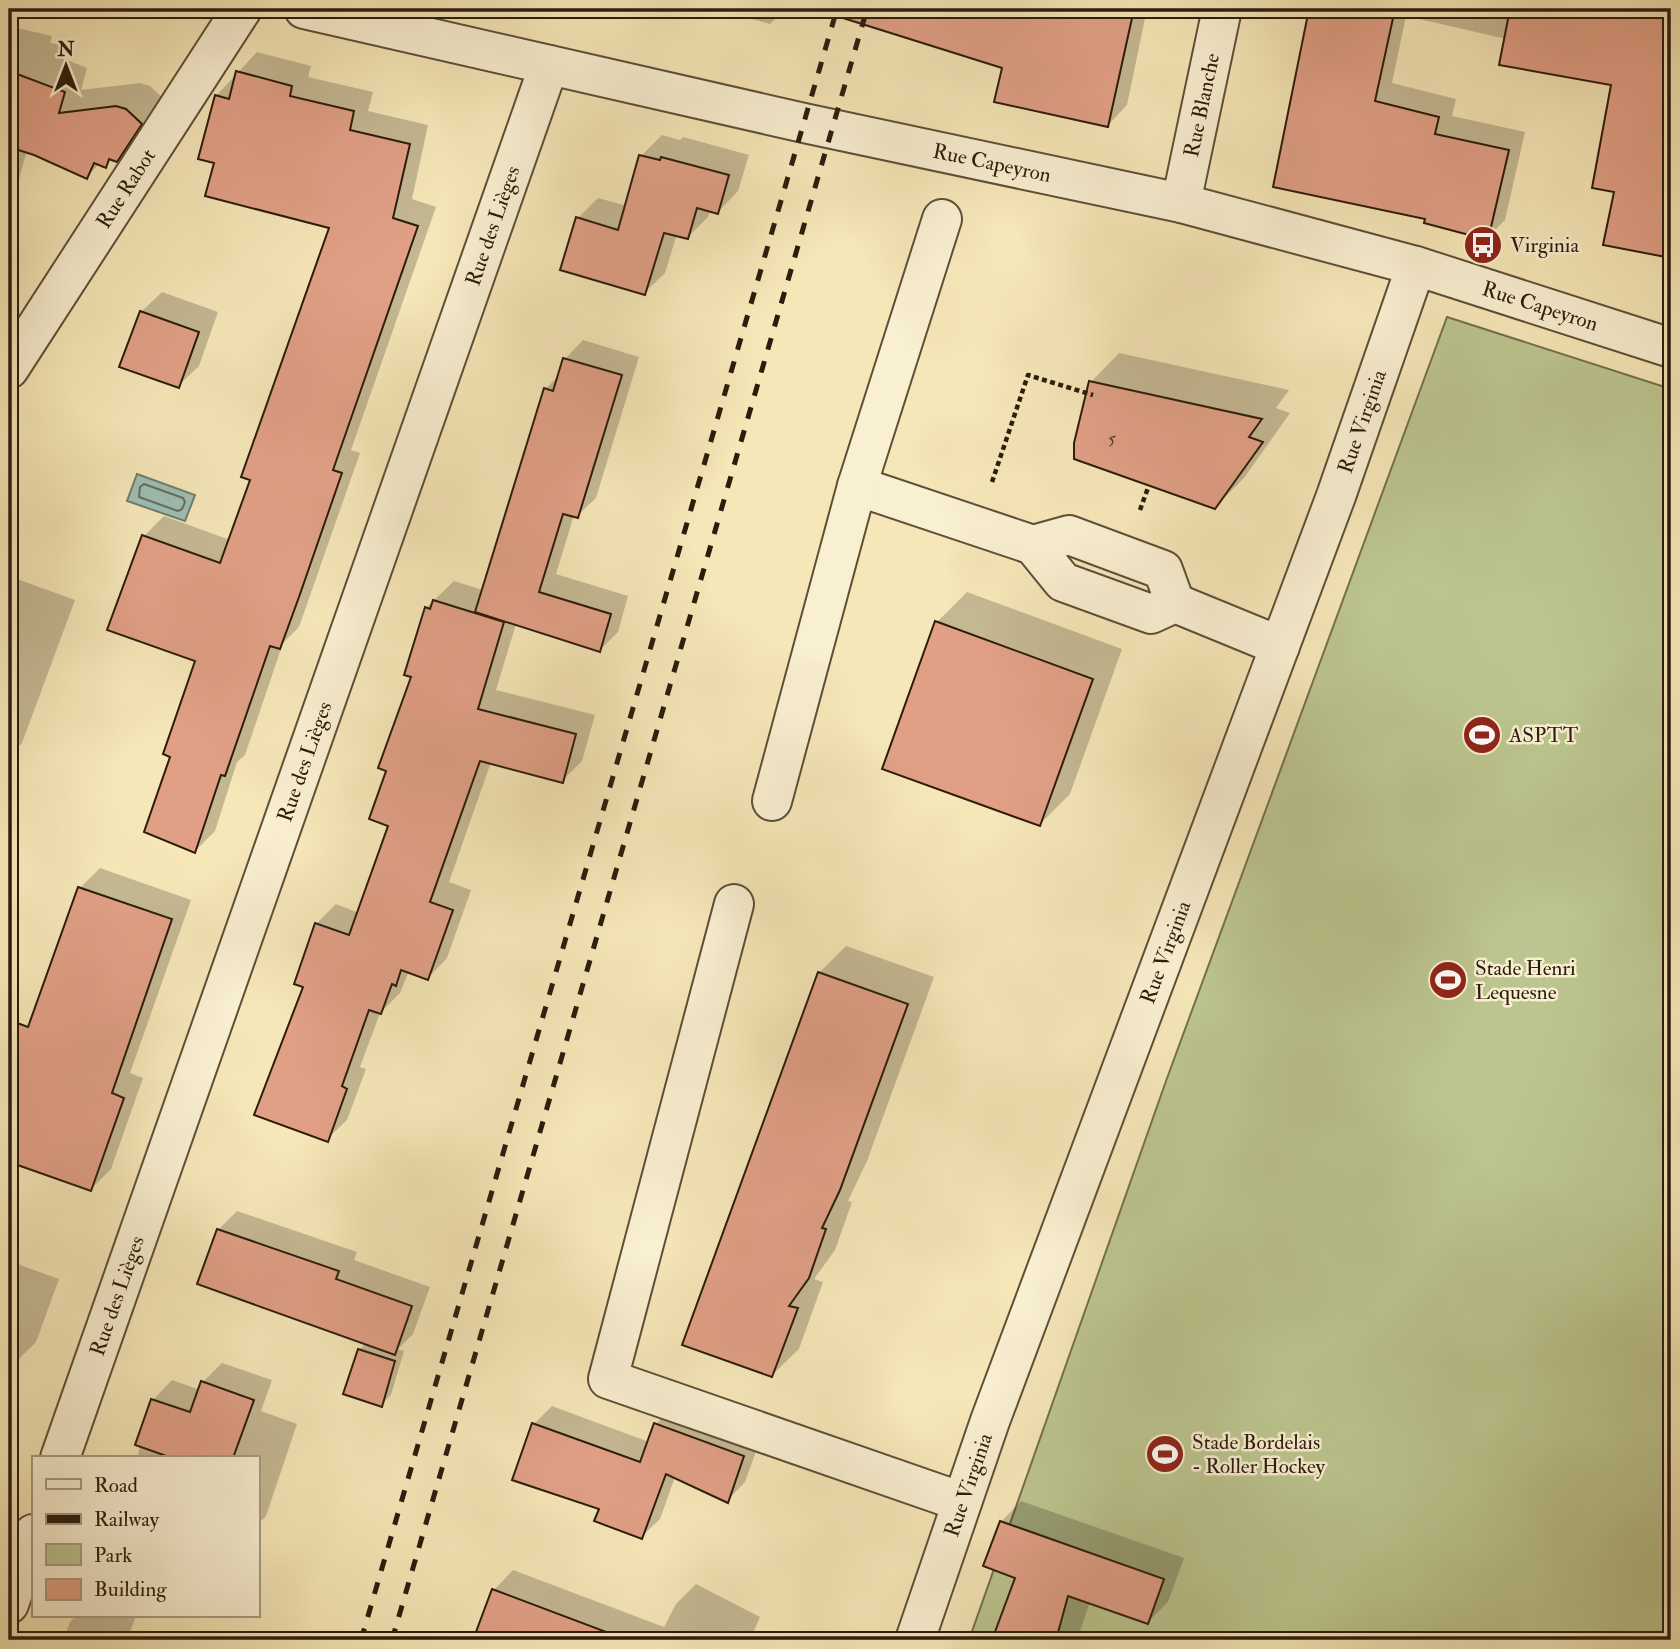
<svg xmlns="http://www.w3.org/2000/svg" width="1680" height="1649" font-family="'IM FELL Double Pica',serif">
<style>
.green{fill:#bcc58f;stroke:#74704e;stroke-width:2}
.water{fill:#9ebfb5;stroke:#707e71;stroke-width:2}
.shadow{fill:#0003}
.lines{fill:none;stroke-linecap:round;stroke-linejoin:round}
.shore{stroke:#646e60;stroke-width:2}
.building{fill:#e1a086;stroke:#2b1c0c;stroke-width:2}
.minor-casing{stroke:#5e4f37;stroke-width:42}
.path{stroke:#2b1c0c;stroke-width:4.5;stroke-dasharray:5 3.5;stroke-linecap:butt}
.minor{stroke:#f9efd1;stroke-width:38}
.rail{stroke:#2b1c0c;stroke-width:5;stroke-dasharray:12 12;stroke-linecap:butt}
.labels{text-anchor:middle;stroke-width:5;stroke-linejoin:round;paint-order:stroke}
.number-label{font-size:18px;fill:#583d2a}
.street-label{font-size:21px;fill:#2b1c0c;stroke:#f9efd1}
.poi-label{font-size:21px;fill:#2b1c0c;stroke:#f9efd1;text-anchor:start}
</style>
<rect width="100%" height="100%" fill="#f6e7b8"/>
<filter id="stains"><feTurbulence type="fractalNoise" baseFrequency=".00286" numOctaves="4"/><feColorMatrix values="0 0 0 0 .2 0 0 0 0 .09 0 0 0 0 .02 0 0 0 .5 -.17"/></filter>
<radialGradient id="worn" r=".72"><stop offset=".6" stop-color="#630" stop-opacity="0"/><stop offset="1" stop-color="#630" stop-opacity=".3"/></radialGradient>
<polygon class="green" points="1447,317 1671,389 1671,1640 969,1640 1166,1081"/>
<polygon class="water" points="137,474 195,495 185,521 127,501"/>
<g class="shadow">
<polygon points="716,9 785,9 770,24"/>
<polygon points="924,9 1147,9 1127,105 1108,125 1004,67 914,39"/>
<polygon points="1312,9 1671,9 1671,257 1605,243 1616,191 1613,84 1506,39 1406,16 1392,83 1456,99 1452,116 1525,132 1505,220 1487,238 1427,217 1275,186"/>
<polygon points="9,26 52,36 50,43 60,45 57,56 87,68 81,90 140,83 150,86 164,99 141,136 116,160 113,159 105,166 99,164 86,177 27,150 9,215"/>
<polygon points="257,52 311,66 308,77 373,92 368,111 428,125 412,199 436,207 351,450 360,453 299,627 283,643 245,755 237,762 215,831 195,851 198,659 144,536 164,516 230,540 252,478 332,226 216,162 216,96"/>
<polygon points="662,135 680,140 683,137 749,155 738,191 718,212 710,210 708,217 688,237 677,234 665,273 644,293 578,218 598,198 627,206 641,156"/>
<polygon points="162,292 218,312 199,366 178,386 141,312"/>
<polygon points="583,340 639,357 596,498 577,516 574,515 556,574 628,596 618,632 600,650 516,624 496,690 595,715 582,761 562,781 491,762 449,882 471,890 447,958 428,978 409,971 400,993 380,1013 360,1067 366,1069 347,1120 327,1139 305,986 316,924 336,904 359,913 390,824 388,770 413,676 426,608 454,581 483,590 545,389 560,375 565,359"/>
<polygon points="1119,353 1289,390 1276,408 1290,413 1244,478 1215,507 1073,457 1091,382"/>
<polygon points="9,576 75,600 22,743 9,756"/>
<polygon points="967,592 1122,649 1070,794 1040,824 937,622"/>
<polygon points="100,868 191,900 130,1073 143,1078 111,1169 91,1189 9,1160 9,1088 80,888"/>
<polygon points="846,946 934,977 867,1161 848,1201 852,1202 835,1250 814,1279 823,1282 799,1349 772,1375 819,973"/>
<polygon points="237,1211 357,1252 354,1260 430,1287 413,1334 398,1349 404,1351 391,1395 381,1405 359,1350 366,1343 218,1230"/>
<polygon points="9,1261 59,1279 36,1342 16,1362 9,1360"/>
<polygon points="222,1363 272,1380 261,1411 297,1424 266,1516 257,1525 257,1458 137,1458 153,1400 172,1380 200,1390 203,1382"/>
<polygon points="552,1406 649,1442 656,1424 674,1406 761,1438 745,1482 727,1501 675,1477 660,1519 641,1537 601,1508 514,1479 534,1424"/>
<polygon points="1021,1501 1184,1558 1168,1602 1148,1622 1090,1602 1077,1640 994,1640 1017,1577 1001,1522"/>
<polygon points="513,1570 664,1627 676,1604 696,1584 760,1617 750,1640 475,1640 494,1590"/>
<polygon points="76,1616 136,1616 127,1640 63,1640 70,1622"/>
</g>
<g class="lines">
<polygon class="shore" points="144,484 183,498 185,502 182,509 178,511 139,497 140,487"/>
</g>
<g class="building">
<polygon points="845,9 1134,9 1108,127 994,102 1002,68 843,18"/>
<polygon points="1309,9 1395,9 1375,101 1439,117 1435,134 1509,150 1488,240 1424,223 1425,219 1273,187"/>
<polygon points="1510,9 1671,9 1671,258 1603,245 1614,192 1592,188 1611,85 1499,65"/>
<polygon points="9,71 65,92 59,113 116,106 126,109 142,124 117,162 109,159 106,168 94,163 87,179 34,155 9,147"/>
<polygon points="236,71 292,86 290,96 354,111 350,130 410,144 393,218 418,226 333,470 342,473 299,597 280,649 270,646 225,776 221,775 195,853 144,832 170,757 163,754 195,661 107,630 142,535 220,563 250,480 241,477 329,228 205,196 214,163 198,159 215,95 229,99"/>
<polygon points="639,155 660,160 661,157 729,175 718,214 697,208 688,239 664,233 645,295 560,270 576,217 618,230"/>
<polygon points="140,311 199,332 179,388 119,367"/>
<polygon points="563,358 622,375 578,518 563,514 539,592 611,614 600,652 475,612 544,388 553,391"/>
<polygon points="1089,381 1262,419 1249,437 1263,442 1215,509 1074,459 1074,443"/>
<polygon points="433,600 504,622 478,709 576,734 563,783 480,761 430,902 453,910 428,980 401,970 396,986 392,984 381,1014 369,1010 342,1086 347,1089 328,1142 254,1115 303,987 294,984 315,923 349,935 388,826 369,819 386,771 378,768 411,677 404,675 425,607 430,609"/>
<polygon points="935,621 1093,679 1040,826 882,769"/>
<polygon points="78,887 172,919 112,1093 124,1098 91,1191 9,1162 9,1020 28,1027"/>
<polygon points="818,972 908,1004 840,1190 822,1228 826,1229 809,1278 789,1306 798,1308 772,1377 682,1345"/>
<polygon points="217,1229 339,1271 336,1279 412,1306 395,1355 197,1284"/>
<polygon points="358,1349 395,1361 382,1407 343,1394"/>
<polygon points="201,1381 254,1400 233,1458 172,1458 135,1445 151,1399 190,1412"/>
<polygon points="532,1423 640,1462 654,1423 744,1456 728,1503 666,1474 642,1539 594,1521 599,1509 512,1480"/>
<polygon points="1000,1521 1164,1579 1148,1624 1068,1596 1056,1640 992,1640 1015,1578 983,1566"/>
<polygon points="492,1589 617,1636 616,1640 473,1640"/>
</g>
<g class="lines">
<defs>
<g id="minor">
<path id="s1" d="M304 9 804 123 1181 203 1416 266 1671 348"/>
<path id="s2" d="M1181 203 1222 9"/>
<path id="s3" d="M9 369 242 9"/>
<polyline points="857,486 1033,545 1069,535 1163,570 1175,603"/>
<polyline points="1033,545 1063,582 1151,614 1175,603 1280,646"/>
<polyline points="772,801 857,486 942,219"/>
<polyline points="734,904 608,1379 962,1502"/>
<path id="s4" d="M60 1458 549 65"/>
<polyline points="9,1604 33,1534"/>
<path id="s5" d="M915 1640 990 1421 1336 496 1416 266"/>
</g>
</defs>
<use href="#minor" class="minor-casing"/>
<g class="path">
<polyline points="992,482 1028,375 1093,395"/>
<polyline points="1140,510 1149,485"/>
</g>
<use href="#minor" class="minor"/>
<g class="rail">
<polyline points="361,1640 837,9"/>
<polyline points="392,1640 867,9"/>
</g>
</g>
<defs>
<symbol id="bus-disc" viewBox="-11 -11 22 22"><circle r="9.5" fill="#8f2418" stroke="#f9efd1"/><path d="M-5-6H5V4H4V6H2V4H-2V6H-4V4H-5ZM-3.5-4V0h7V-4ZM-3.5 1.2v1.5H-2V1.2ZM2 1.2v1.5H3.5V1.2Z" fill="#fff"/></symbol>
<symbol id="stadium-disc" viewBox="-11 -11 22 22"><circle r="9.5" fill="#8f2418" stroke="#f9efd1"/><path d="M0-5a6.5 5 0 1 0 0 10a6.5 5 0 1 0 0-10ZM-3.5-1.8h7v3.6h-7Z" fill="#fff"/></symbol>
</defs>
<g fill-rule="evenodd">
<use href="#bus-disc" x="1461" y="223" width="44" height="44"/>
<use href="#stadium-disc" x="1460" y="713" width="44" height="44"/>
<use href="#stadium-disc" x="1426" y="958" width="44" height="44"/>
<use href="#stadium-disc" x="1143" y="1432" width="44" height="44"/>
</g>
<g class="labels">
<g class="number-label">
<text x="1112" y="444">5</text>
</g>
<g class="street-label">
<text dy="7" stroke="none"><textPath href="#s2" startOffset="100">Rue Blanche</textPath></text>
<text dy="7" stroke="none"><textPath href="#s1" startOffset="705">Rue Capeyron</textPath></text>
<text dy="7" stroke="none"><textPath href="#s3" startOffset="215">Rue Rabot</textPath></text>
<text dy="7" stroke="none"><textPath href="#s4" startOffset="1306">Rue des Lièges</textPath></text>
<text dy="7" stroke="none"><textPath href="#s1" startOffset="1272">Rue Capeyron</textPath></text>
<text dy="7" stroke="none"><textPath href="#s5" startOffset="1298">Rue Virginia</textPath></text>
<text dy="7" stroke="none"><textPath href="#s4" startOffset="738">Rue des Lièges</textPath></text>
<text dy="7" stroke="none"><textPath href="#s5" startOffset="732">Rue Virginia</textPath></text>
<text dy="7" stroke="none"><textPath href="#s4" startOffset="172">Rue des Lièges</textPath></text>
<text dy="7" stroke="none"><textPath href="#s5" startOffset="164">Rue Virginia</textPath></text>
</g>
<g class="poi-label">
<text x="1510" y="252">Virginia</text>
<text x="1509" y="742">ASPTT</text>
<text x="1475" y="975">Stade Henri<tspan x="1475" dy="24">Lequesne</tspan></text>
<text x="1192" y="1449">Stade Bordelais<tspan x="1192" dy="24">- Roller Hockey</tspan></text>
</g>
</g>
<rect width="1680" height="1649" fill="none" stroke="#f6e7b8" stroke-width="35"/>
<rect x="10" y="10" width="1659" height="1628" fill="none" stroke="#2b1c0c" stroke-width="3.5"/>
<rect x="18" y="18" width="1645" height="1614" fill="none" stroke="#2b1c0c" stroke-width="2"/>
<rect x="32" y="1456" width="228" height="161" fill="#f9efd1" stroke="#a79b82" stroke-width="2"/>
<rect x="46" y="1479" width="35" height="10" fill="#f9efd1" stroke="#a79b82" stroke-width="2"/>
<text x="94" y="1492" font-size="21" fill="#2b1c0c">Road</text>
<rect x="46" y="1514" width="35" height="10" fill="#2b1c0c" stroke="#a79b82" stroke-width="2"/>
<text x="94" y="1526" font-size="21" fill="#2b1c0c">Railway</text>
<rect x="46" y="1544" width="35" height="21" fill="#bcc58f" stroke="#a79b82" stroke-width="2"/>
<text x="94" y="1562" font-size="21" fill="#2b1c0c">Park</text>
<rect x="46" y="1579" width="35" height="21" fill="#e1a086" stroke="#a79b82" stroke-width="2"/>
<text x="94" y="1596" font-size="21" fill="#2b1c0c">Building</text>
<g transform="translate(66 66)" stroke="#f9efd1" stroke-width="5" paint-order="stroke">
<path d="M0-5L12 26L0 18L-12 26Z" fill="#2b1c0c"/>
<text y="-10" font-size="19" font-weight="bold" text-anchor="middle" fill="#2b1c0c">N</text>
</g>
<rect width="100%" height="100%" filter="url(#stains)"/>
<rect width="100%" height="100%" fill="url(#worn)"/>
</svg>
